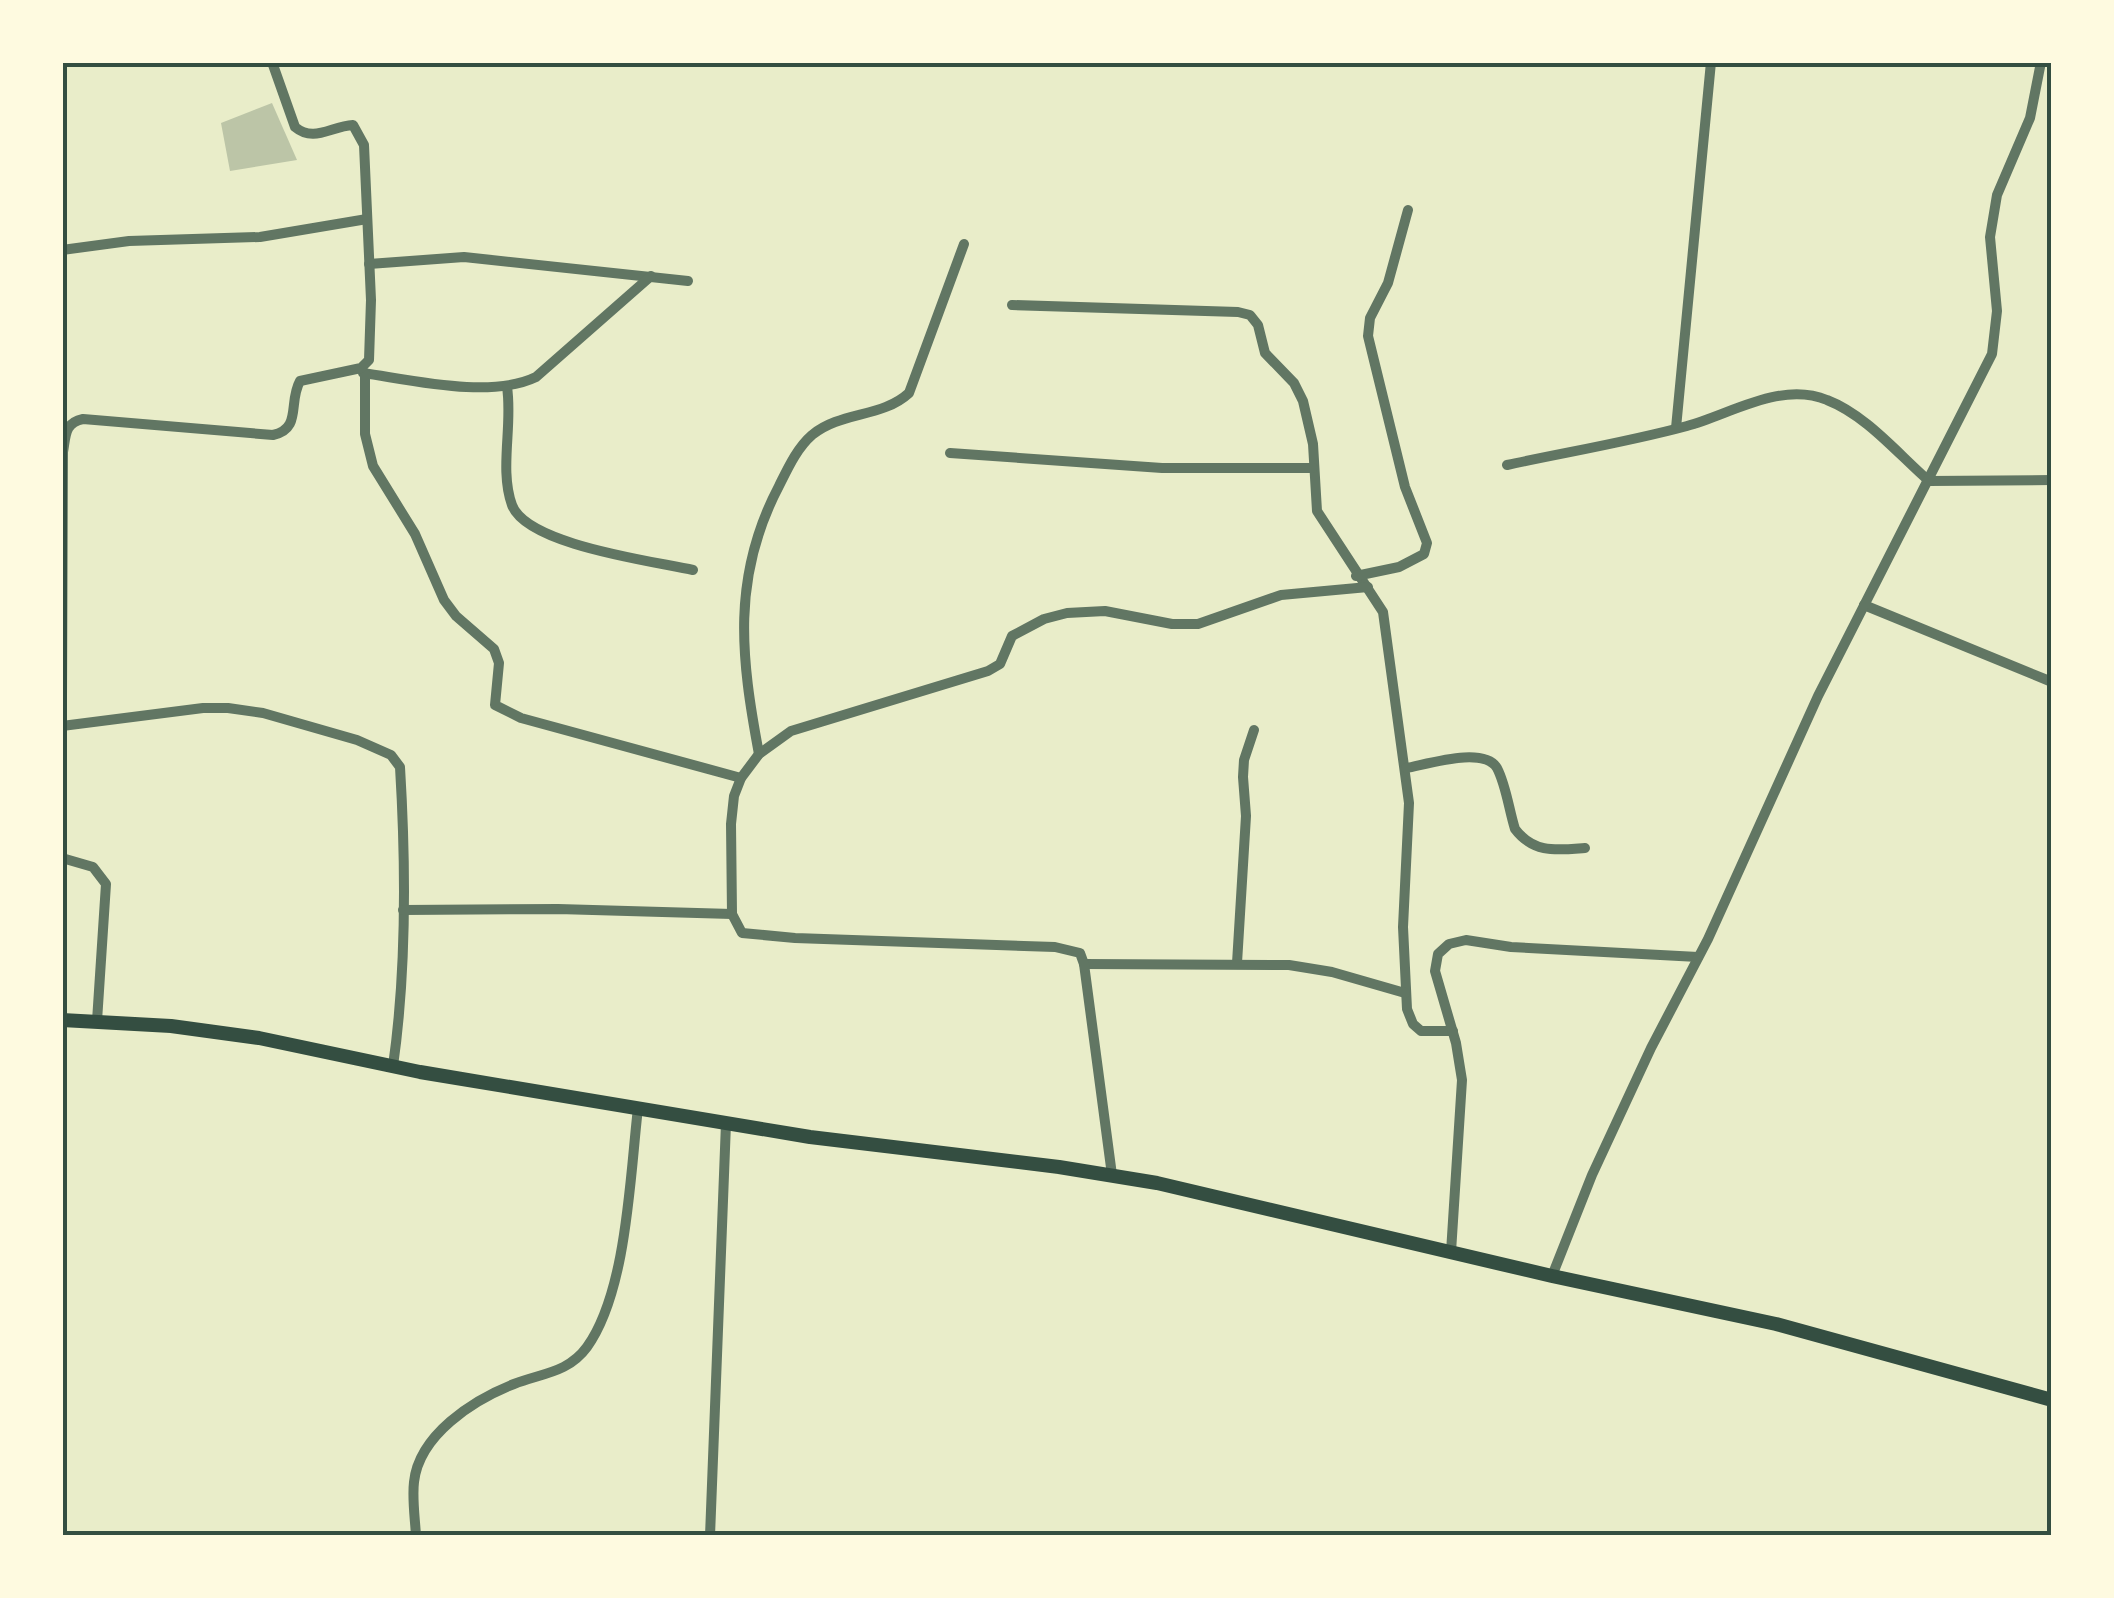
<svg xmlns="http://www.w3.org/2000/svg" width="2114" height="1598" font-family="Ubuntu,sans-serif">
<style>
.building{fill:#bcc5a7}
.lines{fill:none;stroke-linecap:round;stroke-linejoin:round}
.minor{stroke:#617663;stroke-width:10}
.secondary{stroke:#344e41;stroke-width:14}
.neatline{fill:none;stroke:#344e41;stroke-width:4}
</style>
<rect width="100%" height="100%" fill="#e9edc9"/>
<polygon class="building" points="272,103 297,160 230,171 221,123"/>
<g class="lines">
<g class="minor">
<polyline points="62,250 129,241 260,237 367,219"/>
<polyline points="369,264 464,257 688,281"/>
<polyline points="1012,305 1238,312 1250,315 1258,325 1265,353 1294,383 1303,401 1313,444 1317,511 1383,612 1409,803 1403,927 1407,1009 1413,1024 1421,1031 1453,1031"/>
<path d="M363 373C412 380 491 399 536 377L651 276"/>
<polyline points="365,373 365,434 373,466 415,534 444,600 456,616 494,649 499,663 495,705 521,718 741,778"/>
<path d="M507 387C513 425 499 469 512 505 527 545 653 561 693 570"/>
<polyline points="1676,428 1711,62"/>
<polyline points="950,453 1162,468 1313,468"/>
<path d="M1507 465C1567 452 1628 442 1687 426 1731 414 1781 381 1827 400 1866 415 1898 454 1929 481L2052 480"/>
<polyline points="1356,576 1399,567 1424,554 1427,543 1405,487 1368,336 1370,318 1388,283 1408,210"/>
<polyline points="1864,605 2052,682"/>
<path d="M62 698 63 452C66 436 64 423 83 419L273 435C302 429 288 402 300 381L361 368 369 360 371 300 364 145 353 125C331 126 314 143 295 127L272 62"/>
<path d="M62 726 203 708H228L263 713 357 740 391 755 400 767C406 866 407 968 393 1066"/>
<path d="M759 754C741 658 731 577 779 486 788 468 797 448 812 435 841 411 882 418 909 393L964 244"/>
<path d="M1406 768C1428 764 1484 746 1497 768 1506 785 1509 810 1515 829 1534 854 1557 850 1585 848"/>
<polyline points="62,858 93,867 106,884 97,1021"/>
<polyline points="403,910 558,909 732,914"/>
<polyline points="1237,963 1246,816 1243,777 1244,760 1254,730"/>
<polyline points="1084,964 1289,965 1332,972 1405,993"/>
<polyline points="1112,1175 1084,964 1080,953 1055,947 795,938 742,933 732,914 731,824 734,796 741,778 759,754 791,731 988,671 1000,664 1012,636 1044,619 1067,613 1105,611 1172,624 1198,624 1281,595 1368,587"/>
<polyline points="1451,1252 1462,1080 1456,1043 1435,971 1438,954 1449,944 1466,940 1511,947 1698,957"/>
<polyline points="1552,1276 1592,1175 1651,1048 1708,939 1818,696 1992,354 1997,311 1990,237 1997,195 2030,118 2041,62"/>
<path d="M416 1536C415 1518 412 1499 414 1482 419 1435 473 1400 514 1384 542 1373 568 1373 587 1347 627 1291 630 1176 638 1108"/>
<polyline points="710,1536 726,1123"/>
</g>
<polyline class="secondary" points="62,1020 171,1026 259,1038 420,1072 810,1137 1059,1167 1157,1183 1552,1276 1776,1324 2052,1400"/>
</g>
<rect width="2114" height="1598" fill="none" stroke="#fefae0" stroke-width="130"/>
<rect x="65" y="65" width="1984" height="1468" class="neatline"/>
</svg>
